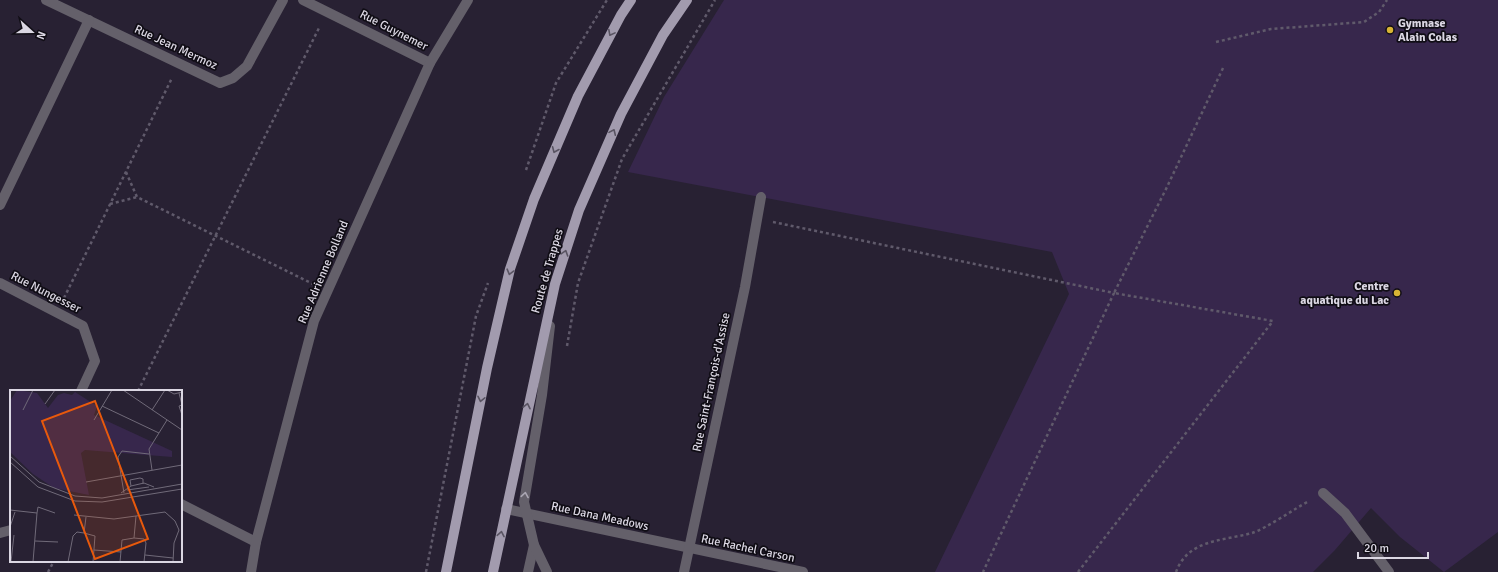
<svg xmlns="http://www.w3.org/2000/svg" width="1498" height="572" font-family="Signika,sans-serif">
<style>
.green{fill:#37274c}
.lines{fill:none;stroke-linecap:round;stroke-linejoin:round}
.path{stroke:#605a6b;stroke-width:2.5;stroke-dasharray:3 3;stroke-linecap:butt}
.minor{stroke:#64606a;stroke-width:10}
.major{stroke:#a29bae;stroke-width:10}
.oneway{stroke:#595462}
.oneway2{stroke:#aba7b3}
.poi-dot{fill:#d8b434;stroke:#100d15;stroke-width:1.5}
.labels{text-anchor:middle;stroke-width:3.5;stroke-linejoin:round;paint-order:stroke}
.poi-label{font-size:12px;font-weight:bold;fill:#dbd7e3;stroke:#100d15;text-anchor:start}
.street-label{font-size:12px;fill:#dbd7e3;stroke:#100d15}
.inset-road{fill:none;stroke:#706a79;stroke-width:1}
.view{fill:#e8590c;fill-opacity:0.15;stroke:#e8590c;stroke-width:2}
.inset-edge{fill:none;stroke:#dbd7e3;stroke-width:2}
</style>
<rect width="100%" height="100%" fill="#282133"/>
<polygon class="green" points="724,0 1498,0 1498,532 1444,572 1400,537 1371,508 1335,550 1313,572 935,572 1069,294 1052,252 628,172 664,97"/>
<g class="lines">
<g class="path">
<polyline points="1216,42 1271,29 1364,22 1379,12 1387,0"/>
<polyline points="1223,68 1167,187 1114,293 1273,321"/>
<polyline points="526,170 556,83 607,0"/>
<polyline points="126,172 137,197 313,284"/>
<polyline points="110,204 137,197"/>
<polyline points="773,222 1114,293 983,572"/>
<polyline points="64,298 172,78"/>
<polyline points="567,346 578,283 622,159 715,0"/>
<polyline points="138,391 320,26"/>
<polyline points="48,572 54,561"/>
<polyline points="426,572 476,316 488,283"/>
<polyline points="1078,572 1273,321"/>
<path d="M1176 572C1188 539 1223 541 1252 533 1267 528 1294 509 1309 501"/>
</g>
<g class="minor">
<polyline points="46,0 220,83 233,78 247,66 283,0"/>
<polyline points="303,0 430,63"/>
<polyline points="0,205 89,20"/>
<polyline points="0,283 83,326 95,361 81,391"/>
<polyline points="1323,493 1345,513 1389,572"/>
<polyline points="181,504 256,542"/>
<polyline points="506,509 803,572"/>
<polyline points="0,533 11,530"/>
<polyline points="251,572 256,542 314,321 430,63 468,0"/>
<polyline points="528,572 534,545"/>
<polyline points="547,572 534,545 524,502 542,395 550,326"/>
<polyline points="684,572 745,287 761,197"/>
</g>
<g class="major">
<polyline points="446,572 487,368 510,269 534,199 578,96 621,15 631,0"/>
<polyline points="493,572 555,284 579,210 621,114 663,35 687,0"/>
</g>
</g>
<defs><path id="oneway-chevron" d="M-2-3.5L2.5 0L-2 3.5" fill="none" stroke-width="1.6" stroke-linecap="round" stroke-linejoin="round"/></defs>
<g class="oneway">
<use href="#oneway-chevron" transform="translate(611 33) rotate(118)"/>
<use href="#oneway-chevron" transform="translate(613 132) rotate(-66)"/>
<use href="#oneway-chevron" transform="translate(555 150) rotate(113)"/>
<use href="#oneway-chevron" transform="translate(565 253) rotate(-72)"/>
<use href="#oneway-chevron" transform="translate(510 272) rotate(105)"/>
<use href="#oneway-chevron" transform="translate(481 399) rotate(102)"/>
<use href="#oneway-chevron" transform="translate(527 406) rotate(-78)"/>
<use href="#oneway-chevron" transform="translate(501 534) rotate(-79)"/>
</g>
<use class="oneway2" href="#oneway-chevron" transform="translate(525 495) rotate(-81)"/>
<g class="poi-dot">
<circle cx="1390" cy="30" r="4"/>
<circle cx="1397" cy="293" r="4"/>
</g>
<g class="labels">
<g class="poi-label">
<text x="1398" y="27">Gymnase<tspan x="1398" dy="14">Alain Colas</tspan></text>
<text x="1389" y="290" text-anchor="end">Centre<tspan x="1389" dy="14">aquatique du Lac</tspan></text>
</g>
<g class="street-label">
<text transform="translate(394 30) rotate(27)" y="4">Rue Guynemer</text>
<text transform="translate(176 47) rotate(25)" y="4">Rue Jean Mermoz</text>
<text transform="translate(547 271) rotate(-74)" y="4">Route de Trappes</text>
<text transform="translate(323 272) rotate(-67)" y="4">Rue Adrienne Bolland</text>
<text transform="translate(46 292) rotate(27)" y="4">Rue Nungesser</text>
<text transform="translate(711 382) rotate(-78)" y="4">Rue Saint-François-d'Assise</text>
<text transform="translate(600 516) rotate(12)" y="4">Rue Dana Meadows</text>
<text transform="translate(748 548) rotate(12)" y="4">Rue Rachel Carson</text>
</g>
</g>
<g transform="translate(10 390)">
<rect width="172" height="172" fill="#282133"/>
<path d="M7 0 27 3 38 18 48 5 54 3 62 5 65 2 87 16 84 25 162 61V67L75 60 71 63 79 105 44 98 23 84 0 62V11Z" fill="#37274c"/>
<path class="inset-road" d="M113 0 172 40M157 0 164 4 172 2M169 3 172 15M35 14 45 0M172 15 169 16 172 25M92 16 149 43M13 20 23 0M142 20 155 0M84 30 102 0M0 66 29 92 65 106 92 108 172 94M0 72 28 97 65 111 92 112 172 99M142 80 139 59 157 30M76 92 172 75M121 96 120 90 130 88 133 89V94M117 100 139 97M111 103 121 96 134 93 144 97M114 103 108 67 112 61 139 64M0 120 27 123 23 172M27 123 28 117 45 123M64 125 104 129 155 122 165 131 169 140 164 153 163 172M0 137 5 122M74 143 85 146 83 172M124 148 134 149 136 153 134 172M25 151 48 152M84 160 111 162M135 165 163 168M1 172 4 145M58 172 63 146 67 142 74 143 76 127M110 172 112 150 124 148 126 126"/>
<path class="view" d="M85 11 138 149 85 169 32 31Z"/>
<rect width="172" height="172" class="inset-edge"/>
</g>
<g transform="translate(32 32) rotate(111)" stroke="#100d15" stroke-width="3" paint-order="stroke">
<path d="M0-3L7 15L0 10L-7 15Z" fill="#dbd7e3"/>
<text y="-6" font-size="11" font-weight="bold" text-anchor="middle" fill="#dbd7e3">N</text>
</g>
<path d="M1358 552v6h70v-6" fill="none" stroke="#dbd7e3" stroke-width="2"/>
<text x="1364" y="552" font-size="12" fill="#dbd7e3" stroke="#100d15" stroke-width="3" paint-order="stroke">20 m</text>
</svg>
